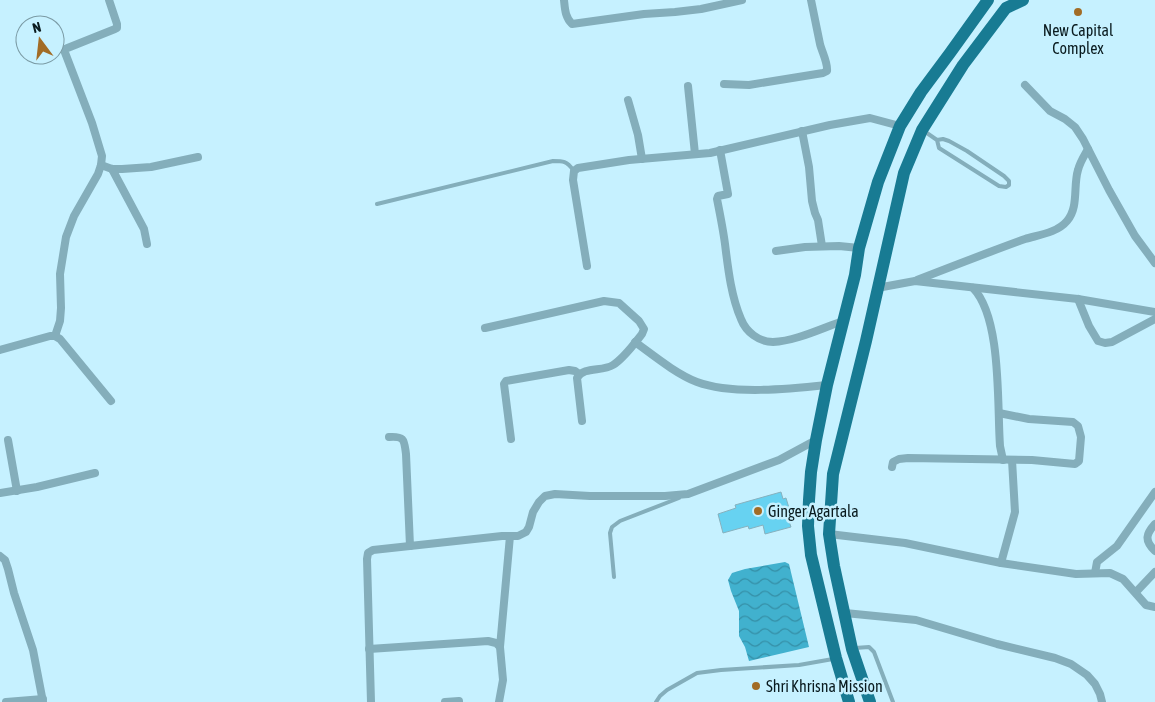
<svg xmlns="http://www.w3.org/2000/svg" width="1155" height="702" font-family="'Asap Condensed',sans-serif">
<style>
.water{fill:url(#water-waves)}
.building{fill:#67d2f1;stroke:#87b1be}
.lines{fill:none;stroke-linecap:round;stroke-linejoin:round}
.service{stroke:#84aebb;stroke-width:4}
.minor{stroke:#84aebb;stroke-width:8}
.primary{stroke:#187b93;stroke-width:12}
.poi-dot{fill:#a26c26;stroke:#c6f1ff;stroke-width:2}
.labels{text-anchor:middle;stroke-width:5;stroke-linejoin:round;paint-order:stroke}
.poi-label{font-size:16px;fill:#0a1b1f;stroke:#c6f1ff;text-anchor:start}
</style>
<defs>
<pattern id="water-waves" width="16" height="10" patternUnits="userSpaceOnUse" patternTransform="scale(1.25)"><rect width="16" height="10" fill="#41b1ce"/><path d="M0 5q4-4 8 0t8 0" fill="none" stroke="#358fa7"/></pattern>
</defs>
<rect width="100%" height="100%" fill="#c6f1ff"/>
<polygon class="water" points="785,562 789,564 809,647 749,661 745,647 739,636 739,611 731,591 728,580 732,573 745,569"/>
<polygon class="building" points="781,492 783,499 786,498 793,521 789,521 791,527 765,534 763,525 749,529 748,526 723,533 718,514 736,508 735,505"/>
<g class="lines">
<g class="service">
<polyline points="924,131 937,140 943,139 949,141 967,151 1004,176 1009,181 1009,185 1006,187 999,186 939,148 937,140"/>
<path d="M377 204 553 161C563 161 567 161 573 170"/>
<polyline points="614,577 610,533 612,527 620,521 679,498"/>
<polyline points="855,648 869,647 874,652 893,702"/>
<polyline points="656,702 660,696 667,690 697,673 721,670 799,665 833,659"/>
</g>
<g class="minor">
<path d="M564 0C565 9 565 17 572 24L644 14 675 12 701 9 742 0"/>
<path d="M724 84 749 85 823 73 827 71C828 63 822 52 820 44 817 29 814 15 811 0"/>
<polyline points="1025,85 1050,111 1065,119 1075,127 1083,139 1109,190 1135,236 1155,263"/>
<polyline points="688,86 695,154"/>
<polyline points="628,100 638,135 642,159"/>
<polyline points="802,131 809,167 812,201 815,213 818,220 822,246"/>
<path d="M720 150 728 194 718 196 717 199C720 214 723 229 725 244 728 268 731 296 741 319 746 332 759 342 773 342 796 341 822 328 843 321"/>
<polyline points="101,165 112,169 122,169 151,167 198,157"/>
<polyline points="112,169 144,229 147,244"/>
<polyline points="776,251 805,247 839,246 859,248"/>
<polyline points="587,266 573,180 574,171 578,168 629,160 710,153 830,125 870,118 900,126"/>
<path d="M917 280C953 266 989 252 1025 239 1038 235 1057 233 1067 221 1079 207 1073 186 1078 170 1080 162 1084 156 1088 149"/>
<polyline points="877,288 915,281 1078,299 1155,312"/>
<path d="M973 288C1002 318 997 405 1000 446L1003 460"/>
<polyline points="1078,299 1089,326 1098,341 1105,343 1112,342 1155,319"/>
<path d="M485 328 604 301 619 303 639 321 644 329 642 334C634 344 624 358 613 365 602 372 584 366 577 378L582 421"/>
<polyline points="55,336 60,321 61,308 60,274 66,237 74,216 98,174 101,165 102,156 92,123 64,50 65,49 115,29 117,28 117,24 109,0"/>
<path d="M635 342C653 355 676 374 697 382 732 395 789 389 827 385"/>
<polyline points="0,350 50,336 55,336 60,339 111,401"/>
<path d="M389 437C405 436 404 440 406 454L410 546"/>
<polyline points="511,439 504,384 506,381 569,370 575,371 579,374"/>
<polyline points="8,440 17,491"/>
<polyline points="892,467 893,462 899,459 908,458 1032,460 1075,464 1079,461 1081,437 1078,426 1073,422 1029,419 999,413"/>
<polyline points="0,493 37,487 95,473"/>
<path d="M1155 524C1146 534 1144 540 1155 551"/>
<polyline points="829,534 905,543 1001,563 1076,574 1110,573 1123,579 1146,605 1155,607"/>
<polyline points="0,556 5,560 8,569 14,593 33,650 43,702"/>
<polyline points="1001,563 1015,512 1012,460"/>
<polyline points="1095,573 1097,562 1117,546 1155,492"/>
<polyline points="1136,592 1155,572"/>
<polyline points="845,613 916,620 997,644 1055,658 1071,664 1087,675 1095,684 1100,694 1102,702"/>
<polyline points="500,647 510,536"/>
<polyline points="369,649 474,642 488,641 496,643 500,647 503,680 499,702"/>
<polyline points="6,702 43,699"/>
<polyline points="371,702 367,559 368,553 373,550 502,536 518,536 526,532 529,527 533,512 539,502 545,496 555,494 590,496 665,496 688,494 779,460 816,440"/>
<polyline points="445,702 459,701"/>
</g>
<g class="primary">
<polyline points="849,702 836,658 811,555 808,526 809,500 811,472 816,440 827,385 855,275 859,248 878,182 900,126 921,92 950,53 988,0"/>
<polyline points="870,702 852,649 834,566 829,534 833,474 866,341 904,173 922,130 963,65 1006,8 1023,0"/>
</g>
</g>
<g class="poi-dot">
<circle cx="1078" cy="12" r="5"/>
<circle cx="758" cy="511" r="5"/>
<circle cx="756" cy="686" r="5"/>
</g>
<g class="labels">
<g class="poi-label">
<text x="1078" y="36" text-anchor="middle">New Capital<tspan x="1078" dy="18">Complex</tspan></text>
<text x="768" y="517">Ginger Agartala</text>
<text x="766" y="692">Shri Khrisna Mission</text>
</g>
</g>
<g transform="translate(40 40) rotate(345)"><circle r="24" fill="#c6f1ff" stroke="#7b9ba5"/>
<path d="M0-4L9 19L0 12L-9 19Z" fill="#a26c26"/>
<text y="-8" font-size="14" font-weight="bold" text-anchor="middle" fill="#0a1b1f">N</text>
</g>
</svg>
